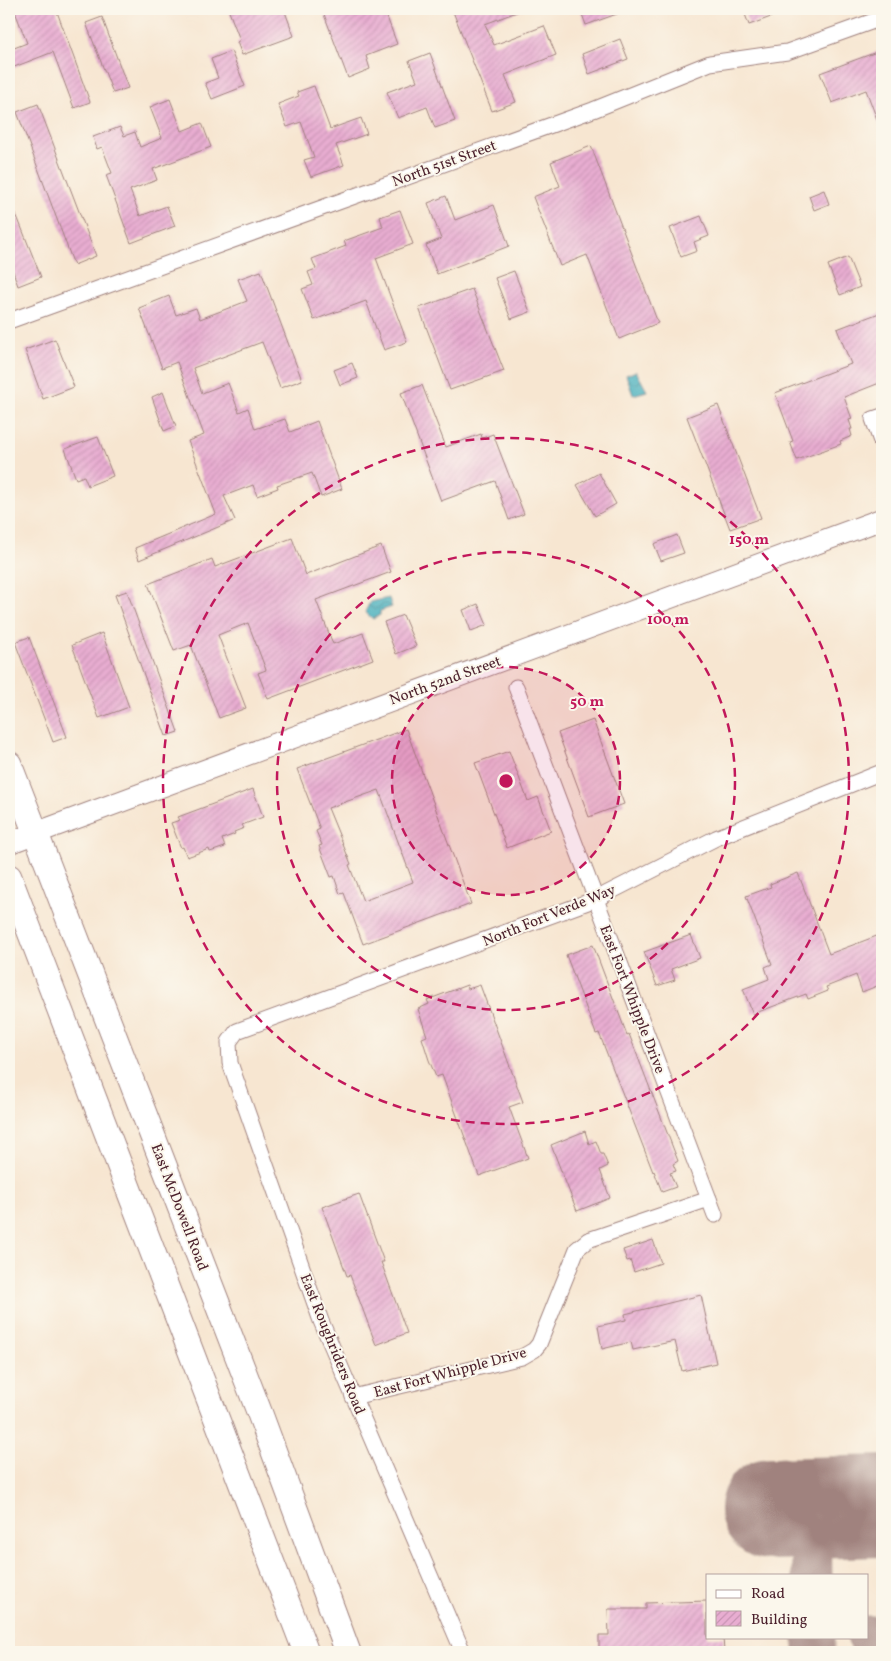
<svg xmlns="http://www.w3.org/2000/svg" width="891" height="1661" font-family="Vollkorn,serif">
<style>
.water{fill:url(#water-waves);stroke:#426472}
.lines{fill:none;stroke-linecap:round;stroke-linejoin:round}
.taxiway{stroke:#a0827e;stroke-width:41}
.runway{stroke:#a0827e;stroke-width:102}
.building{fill:url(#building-hatch);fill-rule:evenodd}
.minor-casing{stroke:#a0827e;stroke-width:17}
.secondary-casing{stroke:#a0827e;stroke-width:23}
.primary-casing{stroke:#a0827e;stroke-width:27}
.minor{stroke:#fff;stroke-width:15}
.secondary{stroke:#fff;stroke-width:21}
.primary{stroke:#fff;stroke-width:25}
.ring{fill:none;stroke:#c2185b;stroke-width:2.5;stroke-dasharray:9 6}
.labels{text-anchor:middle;stroke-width:4;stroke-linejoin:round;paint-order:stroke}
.street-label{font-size:15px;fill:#4a1f2b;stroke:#fbf7ec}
.centre{fill:#c2185b;stroke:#fbf7ec;stroke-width:2.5}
.ring-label{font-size:15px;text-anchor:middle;font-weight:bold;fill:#c2185b;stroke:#fbf7ec;stroke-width:4;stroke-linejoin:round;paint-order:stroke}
</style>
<defs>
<pattern id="water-waves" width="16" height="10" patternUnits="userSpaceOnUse" patternTransform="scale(1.25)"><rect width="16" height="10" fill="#3baaba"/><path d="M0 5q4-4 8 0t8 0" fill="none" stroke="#348a97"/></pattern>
<pattern id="building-hatch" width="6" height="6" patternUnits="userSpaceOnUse" patternTransform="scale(1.25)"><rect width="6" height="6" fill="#e8add1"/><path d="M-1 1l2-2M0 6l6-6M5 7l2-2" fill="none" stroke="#c894b4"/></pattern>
</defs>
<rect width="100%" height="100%" fill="#fbf7ec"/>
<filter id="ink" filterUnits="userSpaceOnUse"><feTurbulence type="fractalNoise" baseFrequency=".02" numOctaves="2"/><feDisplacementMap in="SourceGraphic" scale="10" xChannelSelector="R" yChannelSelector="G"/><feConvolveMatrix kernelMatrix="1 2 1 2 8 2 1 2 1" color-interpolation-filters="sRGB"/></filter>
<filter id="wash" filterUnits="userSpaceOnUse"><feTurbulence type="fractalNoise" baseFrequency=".0096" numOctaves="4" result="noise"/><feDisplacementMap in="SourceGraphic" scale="20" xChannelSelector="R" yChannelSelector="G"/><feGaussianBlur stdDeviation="1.12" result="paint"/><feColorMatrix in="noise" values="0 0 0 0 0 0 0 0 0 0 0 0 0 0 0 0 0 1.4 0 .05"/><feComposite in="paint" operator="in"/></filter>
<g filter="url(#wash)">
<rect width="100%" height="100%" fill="#f7e6d1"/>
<g class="water">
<polygon points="636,371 647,391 633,395 626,375"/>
<polygon points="389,598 392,607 380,611 380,615 373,619 365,612 370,602"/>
</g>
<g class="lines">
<g class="taxiway">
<polyline points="811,1508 812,1575"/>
<polyline points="867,1636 882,1636"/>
<polyline points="814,1637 814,1652"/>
</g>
<polyline class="runway" points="771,1509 882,1506"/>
</g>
<g id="blocks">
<g class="building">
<polygon points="14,9 56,9 90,102 74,108 53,52 9,69 9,50 27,43"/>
<polygon points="228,9 284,9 294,36 242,55 237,42 240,40"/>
<polygon points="322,9 384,9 397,44 366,56 370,69 348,78"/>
<polygon points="452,9 522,9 522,10 485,24 494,45 544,26 556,55 505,75 516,102 492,111"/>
<polygon points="580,9 627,9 628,10 586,25"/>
<polygon points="743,9 789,9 790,10 749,25"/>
<polygon points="102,17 128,88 113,93 86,23"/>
<polygon points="620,39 628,59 589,74 582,54"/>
<polygon points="882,50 882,130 881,130 866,90 832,103 820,73"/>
<polygon points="231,51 245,86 212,99 205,83 218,78 211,59"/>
<polygon points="430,53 455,121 435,128 427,107 398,118 387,92 417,81 409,61"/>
<polygon points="314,86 330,129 361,118 367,134 336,145 344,165 311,177 304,160 314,157 301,122 287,127 278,104 299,96 297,92"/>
<polygon points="170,99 182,131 202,123 211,147 153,169 157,180 130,190 140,216 167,206 175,226 131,243 106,175 112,173 102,147 97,149 93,137 120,127 124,136 135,132 140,147 162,138 150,107"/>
<polygon points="38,104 96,256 74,265 17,112"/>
<polygon points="591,146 658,323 619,339 587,255 560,266 533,197 560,186 551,162"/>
<polygon points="824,190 829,204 814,210 809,196"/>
<polygon points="9,196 41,277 18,286 9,260"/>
<polygon points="446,196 455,220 494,205 509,246 437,274 426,245 441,239 428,203"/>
<polygon points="400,210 413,244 376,258 407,342 384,350 366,301 314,320 302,289 313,285 308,272 316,269 312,259 346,246 344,241 383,227 380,217"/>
<polygon points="701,216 709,236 694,242 697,251 681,257 670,228"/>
<polygon points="848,257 860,287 840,295 828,265"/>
<polygon points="261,271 302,380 280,388 262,342 193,368 202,393 228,383 239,412 248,408 255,429 285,419 290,432 317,421 342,489 321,497 312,473 277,485 278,488 257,496 253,485 224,496 235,520 139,560 135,548 216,514 188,441 204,435 177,362 162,368 139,308 169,296 176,315 196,308 200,319 247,301 238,279"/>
<polygon points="514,271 530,312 511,319 495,278"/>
<polygon points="472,289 504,371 450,390 419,308"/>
<polygon points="882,312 882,382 844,397 852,419 849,420 852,429 850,429 852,436 840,441 841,444 797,460 790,442 793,441 775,393 851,364 837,329"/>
<polygon points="55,339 74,387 43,399 25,350"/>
<polygon points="352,363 358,378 340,385 334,370"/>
<polygon points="422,385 446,447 481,434 482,438 493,434 524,514 509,520 495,481 441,501 401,393"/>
<polygon points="163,392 176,426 164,431 152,397"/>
<polygon points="718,405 761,518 730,529 687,417"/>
<polygon points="98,437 113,476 88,486 84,476 76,479 65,449"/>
<polygon points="599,473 616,504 595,516 577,485"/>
<polygon points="677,535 684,553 661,561 654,544"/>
<polygon points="292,538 306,575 381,546 391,572 316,600 333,644 363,633 373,659 268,699 258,673 266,670 248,623 218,635 246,708 219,718 191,645 174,651 148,584 212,559 215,567"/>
<polygon points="127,591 178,732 166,736 115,595"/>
<polygon points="478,604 487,625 471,631 463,610"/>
<polygon points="403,615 416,646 396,654 384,622"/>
<polygon points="102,633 129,707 99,718 72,645"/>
<polygon points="29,637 67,737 53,742 15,642"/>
<polygon points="593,720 624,804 589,817 558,733"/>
<path d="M406 729 471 904 363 944 344 893 340 894 334 876 331 877 319 846 322 845 316 831 320 829 297 769ZM379 790 413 882 363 901 349 865 351 864 328 808Z"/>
<polygon points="509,751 528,801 538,797 551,831 507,848 475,763"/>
<polygon points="253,789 263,817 242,825 244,828 234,832 235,834 222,839 225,847 210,852 209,849 187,857 183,847 181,848 171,823 180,820 178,817"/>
<polygon points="798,873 829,954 882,934 882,984 862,992 856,975 826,987 828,991 808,999 806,994 753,1014 743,989 769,979 765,967 772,964 746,896 771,887 770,884"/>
<polygon points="691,935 700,958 671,969 675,980 657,986 644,952"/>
<polygon points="593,945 627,1035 629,1034 678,1161 673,1164 676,1171 670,1173 676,1187 662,1192 654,1171 653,1172 599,1033 596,1034 566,955"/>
<polygon points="467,985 468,989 480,985 523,1102 509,1107 528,1158 479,1176 442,1075 436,1077 429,1060 422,1038 427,1036 418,1009 429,1004 427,1000"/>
<polygon points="585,1131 589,1144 596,1141 601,1154 603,1154 608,1166 600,1170 610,1198 577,1211 551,1145"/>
<polygon points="359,1194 384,1262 381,1262 407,1333 376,1345 350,1275 347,1276 322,1207"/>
<polygon points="653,1240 661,1263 634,1272 630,1260 627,1261 623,1250"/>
<polygon points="701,1295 716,1363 682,1371 675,1341 633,1350 631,1342 602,1349 598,1326 626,1320 625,1314"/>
<polygon points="707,1601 707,1637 723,1637 724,1652 599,1652 599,1635 609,1635 608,1609 646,1609 646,1603"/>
</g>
</g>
</g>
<g filter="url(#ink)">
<use href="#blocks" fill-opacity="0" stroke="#a0827e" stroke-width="1"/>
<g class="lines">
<defs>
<g id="minor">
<polyline points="9,321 593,110 710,63 787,52 882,18"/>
<polyline points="882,416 873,419 882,444"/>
<polyline points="516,687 715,1215"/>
<polyline points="353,1397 522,1357 534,1350 539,1344 577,1249 588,1240 600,1236 709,1199"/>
<polyline points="463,1652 321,1321 230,1063 229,1042 237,1031 596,899 716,838 882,772"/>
</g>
<polyline id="secondary" points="9,843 882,519"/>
<g id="primary">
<polyline points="9,764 260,1414 348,1652"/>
<polyline points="9,877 306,1652"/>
</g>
</defs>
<use href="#minor" class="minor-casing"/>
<use href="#secondary" class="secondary-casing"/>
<use href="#primary" class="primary-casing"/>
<use href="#minor" class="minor"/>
<use href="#secondary" class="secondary"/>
<use href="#primary" class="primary"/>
</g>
</g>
<circle cx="506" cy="781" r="114" fill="#c2185b" fill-opacity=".12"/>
<g class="ring">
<circle cx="506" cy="781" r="114"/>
<circle cx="506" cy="781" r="229"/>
<circle cx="506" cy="781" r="343"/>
</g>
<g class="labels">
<g class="street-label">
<text transform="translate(444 163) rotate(-20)" y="5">North 51st Street</text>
<text transform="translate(445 680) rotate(-20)" y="5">North 52nd Street</text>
<text transform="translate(549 915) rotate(-22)" y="5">North Fort Verde Way</text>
<text transform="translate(633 999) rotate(69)" y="5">East Fort Whipple Drive</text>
<text transform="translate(180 1207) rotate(69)" y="5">East McDowell Road</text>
<text transform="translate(333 1344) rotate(68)" y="5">East Roughriders Road</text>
<text transform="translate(450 1372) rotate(-15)" y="5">East Fort Whipple Drive</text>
</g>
</g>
<circle cx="506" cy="781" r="8" class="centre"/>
<g class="ring-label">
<text x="749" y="544">150 m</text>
<text x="668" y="624">100 m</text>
<text x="587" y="706">50 m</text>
</g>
<rect width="891" height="1661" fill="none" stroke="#fbf7ec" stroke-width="30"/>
<rect x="706" y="1574" width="162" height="65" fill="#fbf7ec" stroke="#b4a19f"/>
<rect x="716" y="1590" width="25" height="8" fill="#ffffff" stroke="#b4a19f"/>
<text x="751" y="1598" font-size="15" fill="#4a1f2b">Road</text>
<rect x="716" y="1611" width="25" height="15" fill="url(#building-hatch)" stroke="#b4a19f"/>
<text x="751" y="1624" font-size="15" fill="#4a1f2b">Building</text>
</svg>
